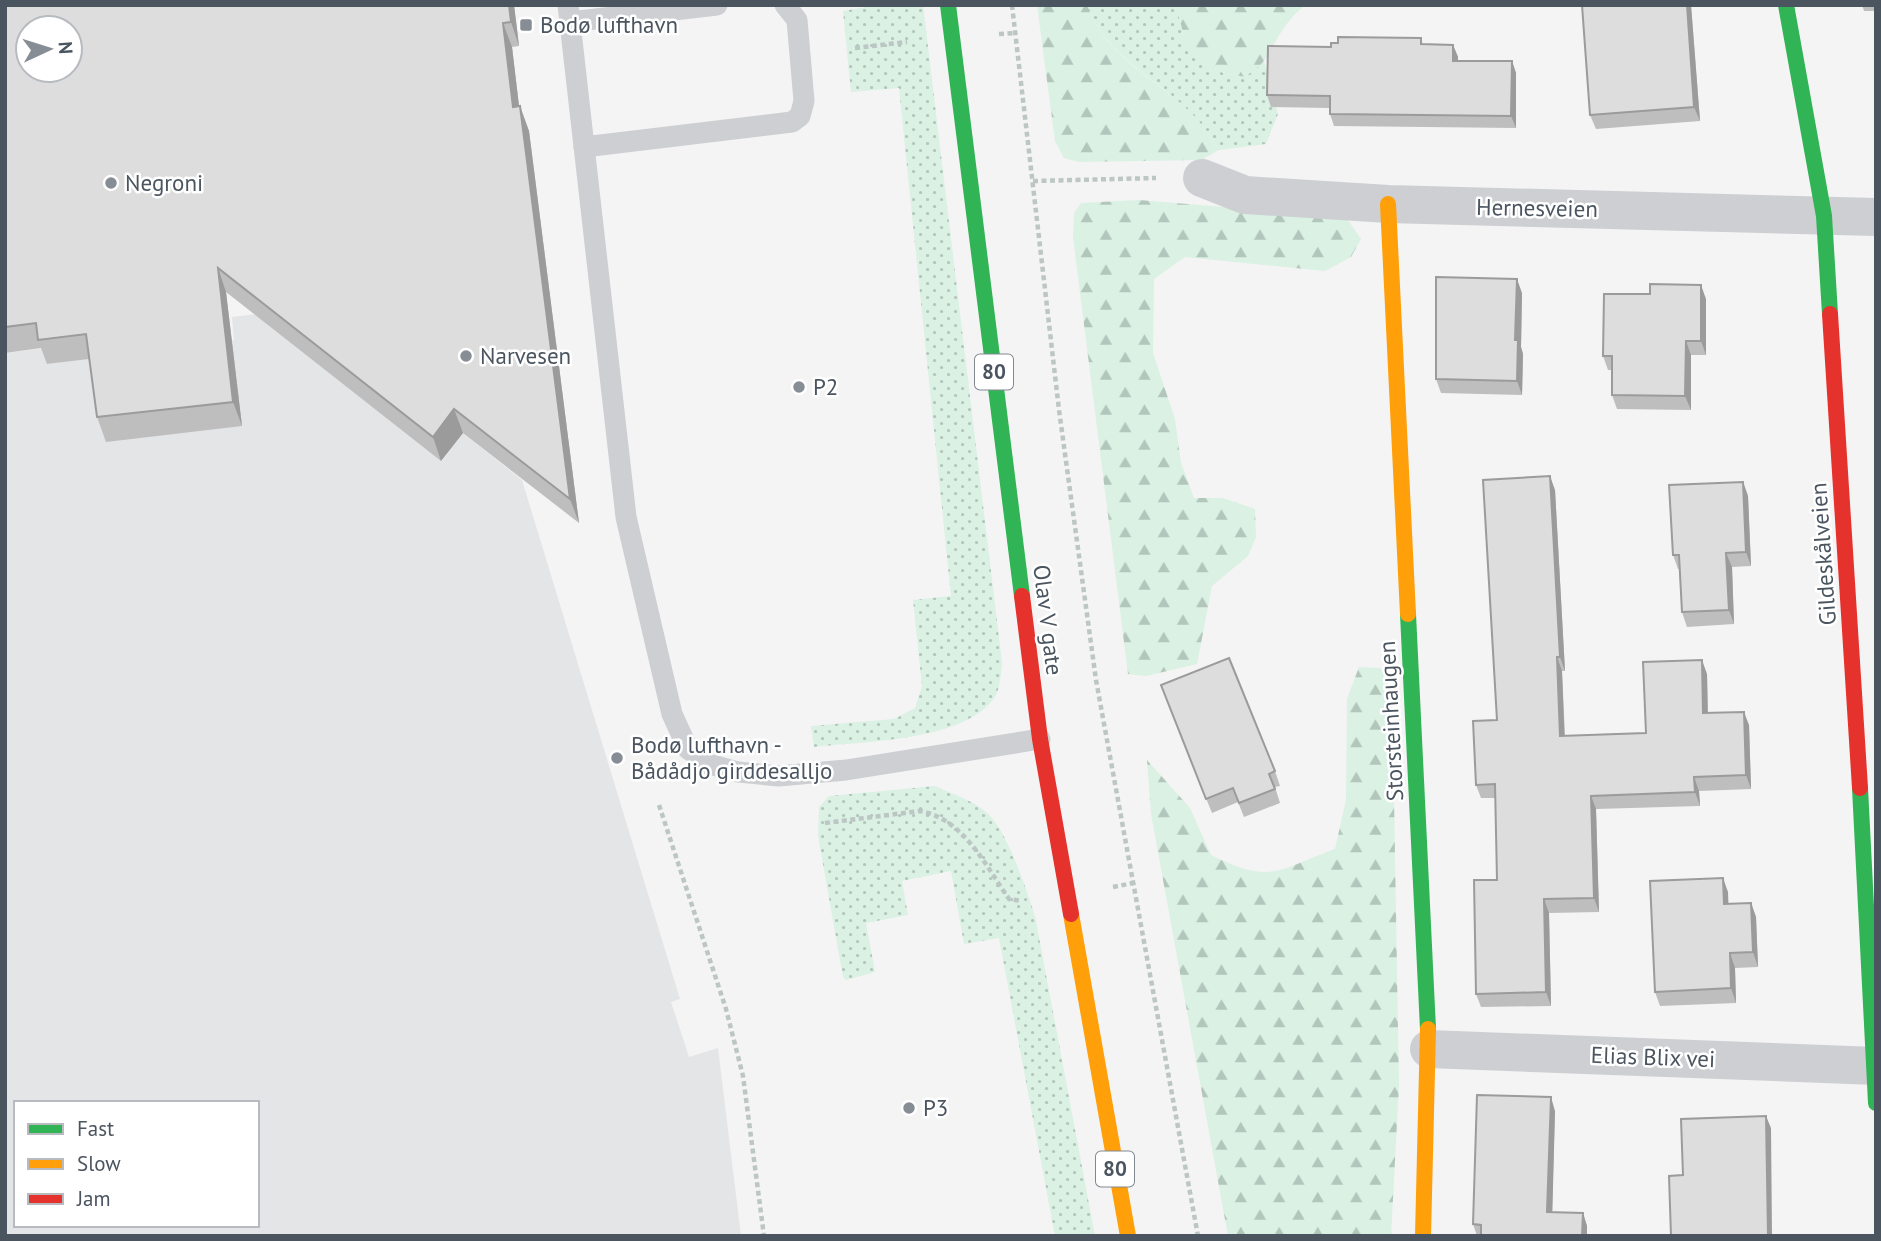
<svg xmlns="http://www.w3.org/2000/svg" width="1881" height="1241" font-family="'PT Sans',sans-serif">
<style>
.airport{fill:#e4e5e7;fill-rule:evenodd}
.grass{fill:url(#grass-dots)}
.forest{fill:url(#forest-firs)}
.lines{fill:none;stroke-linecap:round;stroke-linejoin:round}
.path{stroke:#bcc6c4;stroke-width:4.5;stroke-dasharray:5 3.5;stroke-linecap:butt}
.lane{stroke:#cdcfd2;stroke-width:21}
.street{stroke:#cdcfd2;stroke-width:38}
.fast{stroke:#30b455;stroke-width:16}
.slow{stroke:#ff9f0a;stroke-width:16}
.jam{stroke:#e5322d;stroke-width:16}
.wall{fill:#bebebf}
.shaded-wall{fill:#9b9b9b}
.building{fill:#ddddde;stroke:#9b9b9b;stroke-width:2;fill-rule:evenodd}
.poi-dot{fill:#868d94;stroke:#fff;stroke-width:2.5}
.labels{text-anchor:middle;stroke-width:5;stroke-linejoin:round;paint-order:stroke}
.shield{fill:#fff;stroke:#818890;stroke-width:2}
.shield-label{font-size:21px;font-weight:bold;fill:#4b5560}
.poi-label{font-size:23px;fill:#4b5560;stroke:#fff;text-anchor:start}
.street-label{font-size:23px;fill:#4b5560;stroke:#fff}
</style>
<defs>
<pattern id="grass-dots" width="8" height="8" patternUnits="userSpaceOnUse" patternTransform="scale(1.75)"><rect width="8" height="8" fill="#daf1e4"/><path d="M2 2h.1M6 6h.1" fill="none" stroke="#b3c6bc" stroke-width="1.8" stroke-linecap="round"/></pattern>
<pattern id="forest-firs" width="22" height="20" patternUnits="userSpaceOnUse" patternTransform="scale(1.75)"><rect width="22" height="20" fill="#daf1e4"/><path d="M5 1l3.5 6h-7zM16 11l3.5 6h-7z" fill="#b3c6bc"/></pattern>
</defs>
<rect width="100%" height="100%" fill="#f4f4f4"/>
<path class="airport" d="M286 310 442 461 463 433 522 480 680 999 671 1002 689 1057 718 1048 741 1236H5V353L45 348 48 364 234 340 232 317ZM16 1103H257V1225H16Z"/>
<g class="grass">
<path d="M879 5H923L1002 663C1001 673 1000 687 996 695 968 742 862 741 814 747L811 726 894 719 915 708 922 686 913 600 951 596 899 88 851 92 843 11Z"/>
<path d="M1087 5H1176L1188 52 1221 72 1245 77 1264 61 1278 114 1266 144 1219 150C1211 138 1203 125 1193 115 1156 77 1106 57 1087 5Z"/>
<path d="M935 786C954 795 977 801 991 817 1008 835 1027 891 1035 916L1095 1236H1055L999 938 964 944 951 871 902 881 908 915 866 923 875 972 846 980 843 977 818 836 819 807 829 796Z"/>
</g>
<g class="forest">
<path d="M1037 5H1087C1106 58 1155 77 1193 115 1203 125 1211 138 1219 150L1201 160 1079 162 1064 158 1055 141Z"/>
<path d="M1176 5H1306C1286 19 1278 38 1266 58 1261 66 1252 71 1245 77L1221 72 1188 52Z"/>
<polygon points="1139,200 1346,217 1361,239 1351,257 1325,271 1185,257 1154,279 1153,353 1175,419 1181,463 1194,498 1223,498 1255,509 1256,537 1248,556 1212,586 1197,664 1146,676 1128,674 1073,237 1074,213 1081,203"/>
<path d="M1359 667 1380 668 1392 683 1399 1085 1391 1236H1228L1151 814 1147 760 1190 808 1211 855C1272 885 1277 870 1335 849L1346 800 1347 699Z"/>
</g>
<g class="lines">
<g class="path">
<polyline points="1012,5 1059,410 1096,680 1198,1236"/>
<polyline points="999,34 1016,33"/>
<polyline points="855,48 907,42"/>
<polyline points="1033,181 1156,178"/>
<polyline points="659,805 726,1009 743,1076 764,1236"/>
<path d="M825 823 920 811C964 819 985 865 1009 899L1022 901"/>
<polyline points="1113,887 1133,883"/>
</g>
<g class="lane">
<polyline points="568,5 626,517 672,714 688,749 709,764 738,772 779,776 846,770 1040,739"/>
<polyline points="570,22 717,5"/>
<polyline points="584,147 792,122 800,116 804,101 797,20 785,5"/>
</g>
<g class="street">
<polyline points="1202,178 1245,195 1388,204 1876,217"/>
<polyline points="1429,1049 1876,1066"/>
</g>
<g class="fast">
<polyline points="948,5 1022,596"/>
<polyline points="1786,5 1824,216 1830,314"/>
<polyline points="1408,614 1428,1029"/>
<polyline points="1860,788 1876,1103"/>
</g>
<g class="slow">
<polyline points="1388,204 1408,614"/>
<polyline points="1071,914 1128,1236"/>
<polyline points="1423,1236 1428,1029"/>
</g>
<g class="jam">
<polyline points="1830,314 1860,788"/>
<polyline points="1022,596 1040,739 1071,914"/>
</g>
</g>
<g class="wall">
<polygon points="5,5 514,5 519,46 512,47 519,106 529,131 579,523 463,433 441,461 226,292 242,426 106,442 97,417 89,359 47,364 41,348 5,353"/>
<polygon points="1582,5 1691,5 1700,121 1596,129 1590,115"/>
<polygon points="1862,5 1876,5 1876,11 1864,11"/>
<polygon points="1421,38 1423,45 1453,45 1458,57 1458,61 1512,61 1516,73 1516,128 1334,126 1330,114 1330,108 1271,107 1267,95 1331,47"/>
<polygon points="1522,293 1521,347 1523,354 1522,395 1441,393 1436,379"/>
<polygon points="1706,299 1706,355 1691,355 1691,410 1617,409 1612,395 1612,370 1608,370 1603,356"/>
<polygon points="1743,482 1748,496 1751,566 1732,567 1734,624 1687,627 1682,612 1679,569 1678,569 1673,555"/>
<polygon points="1555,490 1565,671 1562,671 1565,736 1646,733 1707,674 1708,713 1749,725 1751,789 1699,791 1700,806 1596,809 1599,912 1549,913 1551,1006 1481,1007 1476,994 1497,880 1495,798 1481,798 1476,785 1497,720"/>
<polygon points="1166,699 1275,771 1280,786 1275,787 1280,803 1244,817 1238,802 1212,813"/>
<polygon points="1728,892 1728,904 1751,903 1756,917 1758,967 1735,968 1736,1003 1660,1006 1655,992"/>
<polygon points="1555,1111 1552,1212 1583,1213 1587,1226 1587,1236 1477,1236 1473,1224"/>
</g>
<g class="shaded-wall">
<polygon points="509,5 514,5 519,46 511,22"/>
<polygon points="1687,5 1691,5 1700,121 1694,107"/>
<polygon points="503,23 512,47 522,131 513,107"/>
<polygon points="1453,45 1458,57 1457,72 1453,61"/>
<polygon points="1512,61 1516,73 1516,128 1511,116"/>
<polygon points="520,106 529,131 579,523 570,499"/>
<polygon points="218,268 226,292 242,426 233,402"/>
<polygon points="1517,279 1522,293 1521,347 1523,354 1522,395 1517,381 1515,340"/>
<polygon points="1701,285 1706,299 1706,355 1701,341"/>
<polygon points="1686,341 1691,355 1691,410 1685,396"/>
<polygon points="454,409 463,433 441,461 433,437"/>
<polygon points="1550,476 1555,490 1565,671 1560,657"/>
<polygon points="1743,482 1748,496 1751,566 1746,552"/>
<polygon points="1726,553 1732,567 1734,624 1729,610"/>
<polygon points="1557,657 1562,671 1565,750 1560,736"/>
<polygon points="1702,660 1707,674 1708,727 1703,713"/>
<polygon points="1744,712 1749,725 1751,789 1746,775"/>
<polygon points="1694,777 1699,791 1700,806 1695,792"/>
<polygon points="1591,796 1596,809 1599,912 1594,898"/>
<polygon points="1723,878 1728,892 1729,919 1724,904"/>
<polygon points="1544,899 1549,913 1551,1006 1546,992"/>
<polygon points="1751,903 1756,917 1758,967 1753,952"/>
<polygon points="1730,953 1735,968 1736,1003 1731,988"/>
<polygon points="1551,1097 1555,1111 1552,1225 1547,1212"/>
<polygon points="1766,1116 1771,1128 1772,1236 1768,1236"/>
<polygon points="1583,1213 1587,1226 1587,1236 1582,1236"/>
</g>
<g class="building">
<path d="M5 5H509L511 22 503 23 513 107 520 106 570 499 454 409 433 437 218 268 233 402 97 417 86 334 38 340 36 323 5 327ZM28 28H70V70H28Z"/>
<polygon points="1582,5 1687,5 1694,107 1590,115"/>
<polygon points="1338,37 1421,38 1421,44 1453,45 1453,61 1512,61 1511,116 1330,114 1330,96 1267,95 1268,46 1331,47 1331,43 1338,43"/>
<polygon points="1436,277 1517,279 1515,340 1518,340 1517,381 1436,379"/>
<polygon points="1650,284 1701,285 1701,341 1686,341 1685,396 1612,395 1612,356 1603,356 1604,294 1650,294"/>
<polygon points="1550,476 1560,657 1557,657 1560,736 1646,733 1643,662 1702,660 1703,713 1744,712 1746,775 1694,777 1695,792 1591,796 1594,898 1544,899 1546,992 1476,994 1474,880 1497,880 1495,784 1476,785 1473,721 1497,720 1483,480"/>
<polygon points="1743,482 1746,552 1726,553 1729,610 1682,612 1679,555 1673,555 1669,485"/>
<polygon points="1229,658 1275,771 1269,774 1275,789 1239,803 1233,788 1206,799 1161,685"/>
<polygon points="1723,878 1724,904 1751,903 1753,952 1730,953 1731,988 1655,992 1650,881"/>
<polygon points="1477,1095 1551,1097 1547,1212 1583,1213 1582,1236 1481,1236 1481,1225 1473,1224"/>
<polygon points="1766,1116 1768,1236 1671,1236 1669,1176 1683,1175 1681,1119"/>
</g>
<g class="poi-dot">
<rect x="519" y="18" width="14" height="14" rx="3.5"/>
<circle cx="111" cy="183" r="7"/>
<circle cx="466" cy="356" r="7"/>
<circle cx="799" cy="387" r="7"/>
<circle cx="617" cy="758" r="7"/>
<circle cx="909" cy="1108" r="7"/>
</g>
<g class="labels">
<g class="shield">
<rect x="975" y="354.5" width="38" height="35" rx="5"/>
<rect x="1096" y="1151.5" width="38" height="35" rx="5"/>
</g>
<g class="shield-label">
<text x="994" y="379">80</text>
<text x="1115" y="1176">80</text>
</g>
<g class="poi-label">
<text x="540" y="33">Bodø lufthavn</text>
<text x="125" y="191">Negroni</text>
<text x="480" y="364">Narvesen</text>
<text x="813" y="395">P2</text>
<text x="631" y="753">Bodø lufthavn -<tspan x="631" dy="26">Bådådjo girddesalljo</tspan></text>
<text x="923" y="1116">P3</text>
</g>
<g class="street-label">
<text transform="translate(1537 208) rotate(1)" y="8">Hernesveien</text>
<text transform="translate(1823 554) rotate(-94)" y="8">Gildeskålveien</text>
<text transform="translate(1048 620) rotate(83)" y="8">Olav V gate</text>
<text transform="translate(1391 721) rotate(-93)" y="8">Storsteinhaugen</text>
<text transform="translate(1653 1057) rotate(2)" y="8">Elias Blix vei</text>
</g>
</g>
<rect width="1881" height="1241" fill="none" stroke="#4b5560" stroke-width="14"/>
<rect x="14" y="1101" width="245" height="126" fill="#ffffff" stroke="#b7bbbf" stroke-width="2"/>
<rect x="28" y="1124" width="35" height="10" fill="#30b455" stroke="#b7bbbf" stroke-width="2"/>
<text x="77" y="1136" font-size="21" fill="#4b5560">Fast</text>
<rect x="28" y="1159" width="35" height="10" fill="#ff9f0a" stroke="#b7bbbf" stroke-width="2"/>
<text x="77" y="1171" font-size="21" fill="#4b5560">Slow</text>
<rect x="28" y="1194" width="35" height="10" fill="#e5322d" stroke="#b7bbbf" stroke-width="2"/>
<text x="77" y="1206" font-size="21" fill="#4b5560">Jam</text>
<g transform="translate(49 49) rotate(86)"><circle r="33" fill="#ffffff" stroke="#b7bbbf" stroke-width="2"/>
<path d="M0-5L12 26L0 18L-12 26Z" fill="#868d94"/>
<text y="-10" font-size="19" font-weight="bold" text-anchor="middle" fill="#4b5560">N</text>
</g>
</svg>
